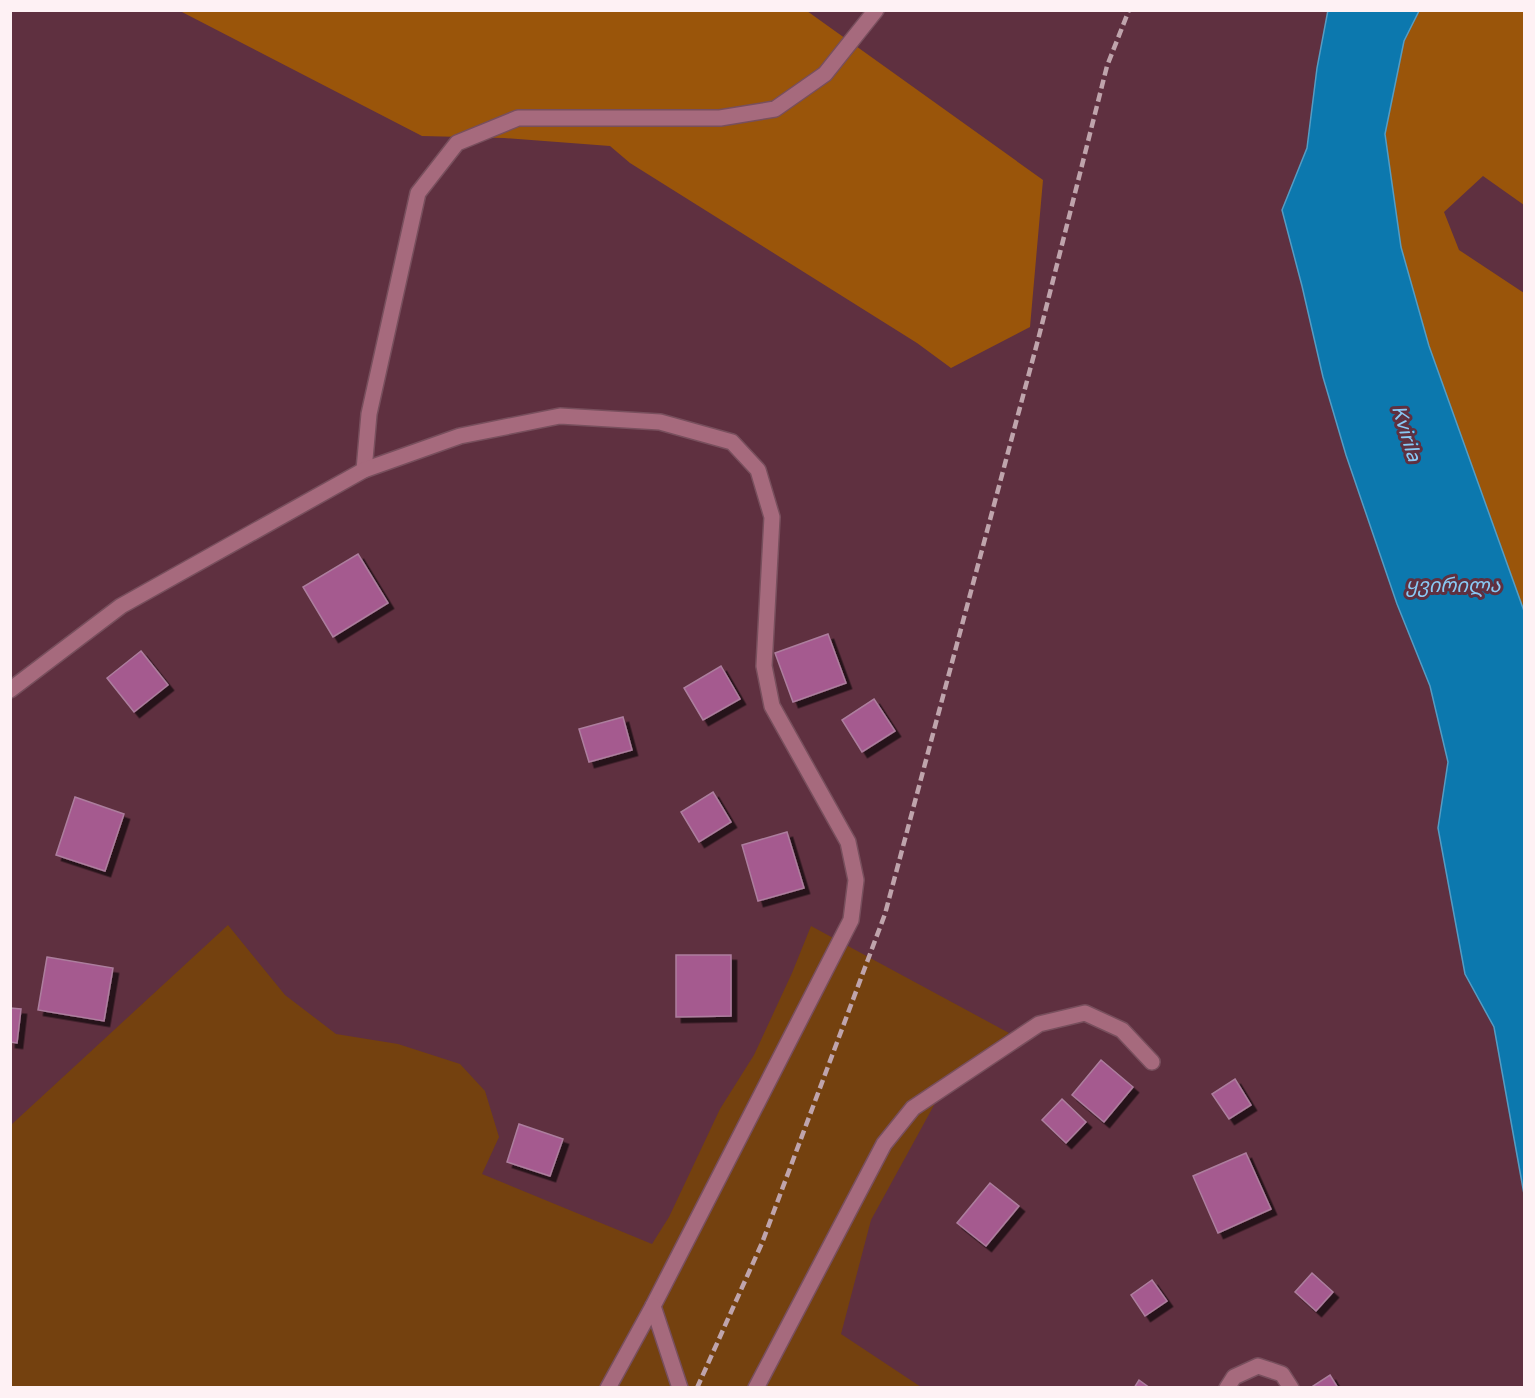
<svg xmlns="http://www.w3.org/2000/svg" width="1535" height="1398" font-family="'Varela Round','Noto Sans Georgian',sans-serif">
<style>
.green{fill:#74410f}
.forest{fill:#9a550a}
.water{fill:#0c78ae;stroke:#559cc3;stroke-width:1.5}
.building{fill:#a55a8f;stroke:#ad7e9e;stroke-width:1.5;filter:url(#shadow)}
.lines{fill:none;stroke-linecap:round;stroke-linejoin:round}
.street-casing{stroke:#784f5d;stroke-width:18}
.street{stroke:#a66a7d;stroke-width:15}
.rail{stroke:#bfa4ac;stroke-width:4.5;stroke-dasharray:9 4.5;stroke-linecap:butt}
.labels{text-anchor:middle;stroke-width:6;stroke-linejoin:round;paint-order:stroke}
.water-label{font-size:20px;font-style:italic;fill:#89c9f4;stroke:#5f3040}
</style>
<defs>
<filter id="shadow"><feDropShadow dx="5.5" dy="5.5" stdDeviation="0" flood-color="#0009"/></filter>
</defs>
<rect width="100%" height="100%" fill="#5f3040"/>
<polygon class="green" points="228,925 285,995 336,1034 398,1044 460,1064 485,1091 499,1137 482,1174 652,1244 669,1217 720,1109 754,1055 792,973 811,926 1009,1033 950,1076 871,1220 841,1334 921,1387 11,1388 11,1125"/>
<g class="forest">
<polygon points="180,11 807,11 1043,180 1030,327 951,368 917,343 630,163 610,146 504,138 422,136"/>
<polygon points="1419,11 1524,11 1524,205 1483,176 1444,212 1459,250 1524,293 1524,611 1429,346 1401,247 1385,134 1404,41"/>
</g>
<polygon class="water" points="1328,10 1419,11 1404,41 1385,134 1401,247 1429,346 1524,611 1524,1194 1494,1027 1465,974 1438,828 1448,762 1430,686 1397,604 1346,455 1323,377 1302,286 1282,210 1307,148 1317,68"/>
<g class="building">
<polygon points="358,554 388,603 333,637 303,587"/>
<polygon points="828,634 846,683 793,702 775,653"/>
<polygon points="141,651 168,685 134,712 107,678"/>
<polygon points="721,666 740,699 703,720 684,688"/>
<polygon points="874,699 895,731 862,752 842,720"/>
<polygon points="623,717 632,750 589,762 579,729"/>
<polygon points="713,792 731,822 699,842 681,812"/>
<polygon points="75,797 124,814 105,871 56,855"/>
<polygon points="787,832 804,888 758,901 742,845"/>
<polygon points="676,955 731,955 731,1016 676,1017"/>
<polygon points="47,957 113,968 104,1021 38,1010"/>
<polygon points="10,1008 21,1009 17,1043 10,1042"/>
<polygon points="1101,1060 1133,1087 1104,1122 1072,1095"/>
<polygon points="1235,1079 1251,1105 1229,1119 1212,1094"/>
<polygon points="1062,1099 1086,1122 1066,1143 1042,1120"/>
<polygon points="519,1124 563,1139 550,1176 507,1162"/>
<polygon points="1246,1153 1271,1209 1218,1233 1193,1176"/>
<polygon points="990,1183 1019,1206 986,1246 957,1223"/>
<polygon points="1312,1273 1333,1292 1316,1311 1295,1292"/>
<polygon points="1152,1280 1167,1301 1145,1316 1131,1295"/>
<polygon points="1330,1375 1338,1388 1310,1388"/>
<polygon points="1139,1380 1150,1388 1134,1388"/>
</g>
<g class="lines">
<defs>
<g id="street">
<polyline points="364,470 369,414 418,193 457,143 518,118 720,118 775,109 825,74 876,10"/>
<polyline points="10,690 121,606 364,470 460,436 560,416 660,422 732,442 758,470 772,517 764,666 772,706 848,842 856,880 851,920 653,1306 608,1388"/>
<polyline points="653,1306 680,1388"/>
<polyline points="756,1388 884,1144 913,1108 1039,1024 1085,1013 1122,1030 1152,1062"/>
<polyline points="1227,1388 1234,1377 1258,1366 1282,1374 1291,1388"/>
</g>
</defs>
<use href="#street" class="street-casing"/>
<use href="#street" class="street"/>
<polyline class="rail" points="697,1388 762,1243 885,914 1039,336 1107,66 1129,10"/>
</g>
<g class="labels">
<g class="water-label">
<text transform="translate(1407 433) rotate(73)" y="7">Kvirila</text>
<text x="1453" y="592">ყვირილა</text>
</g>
</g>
<rect width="1535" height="1398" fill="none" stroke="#fef1f4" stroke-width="24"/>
</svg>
